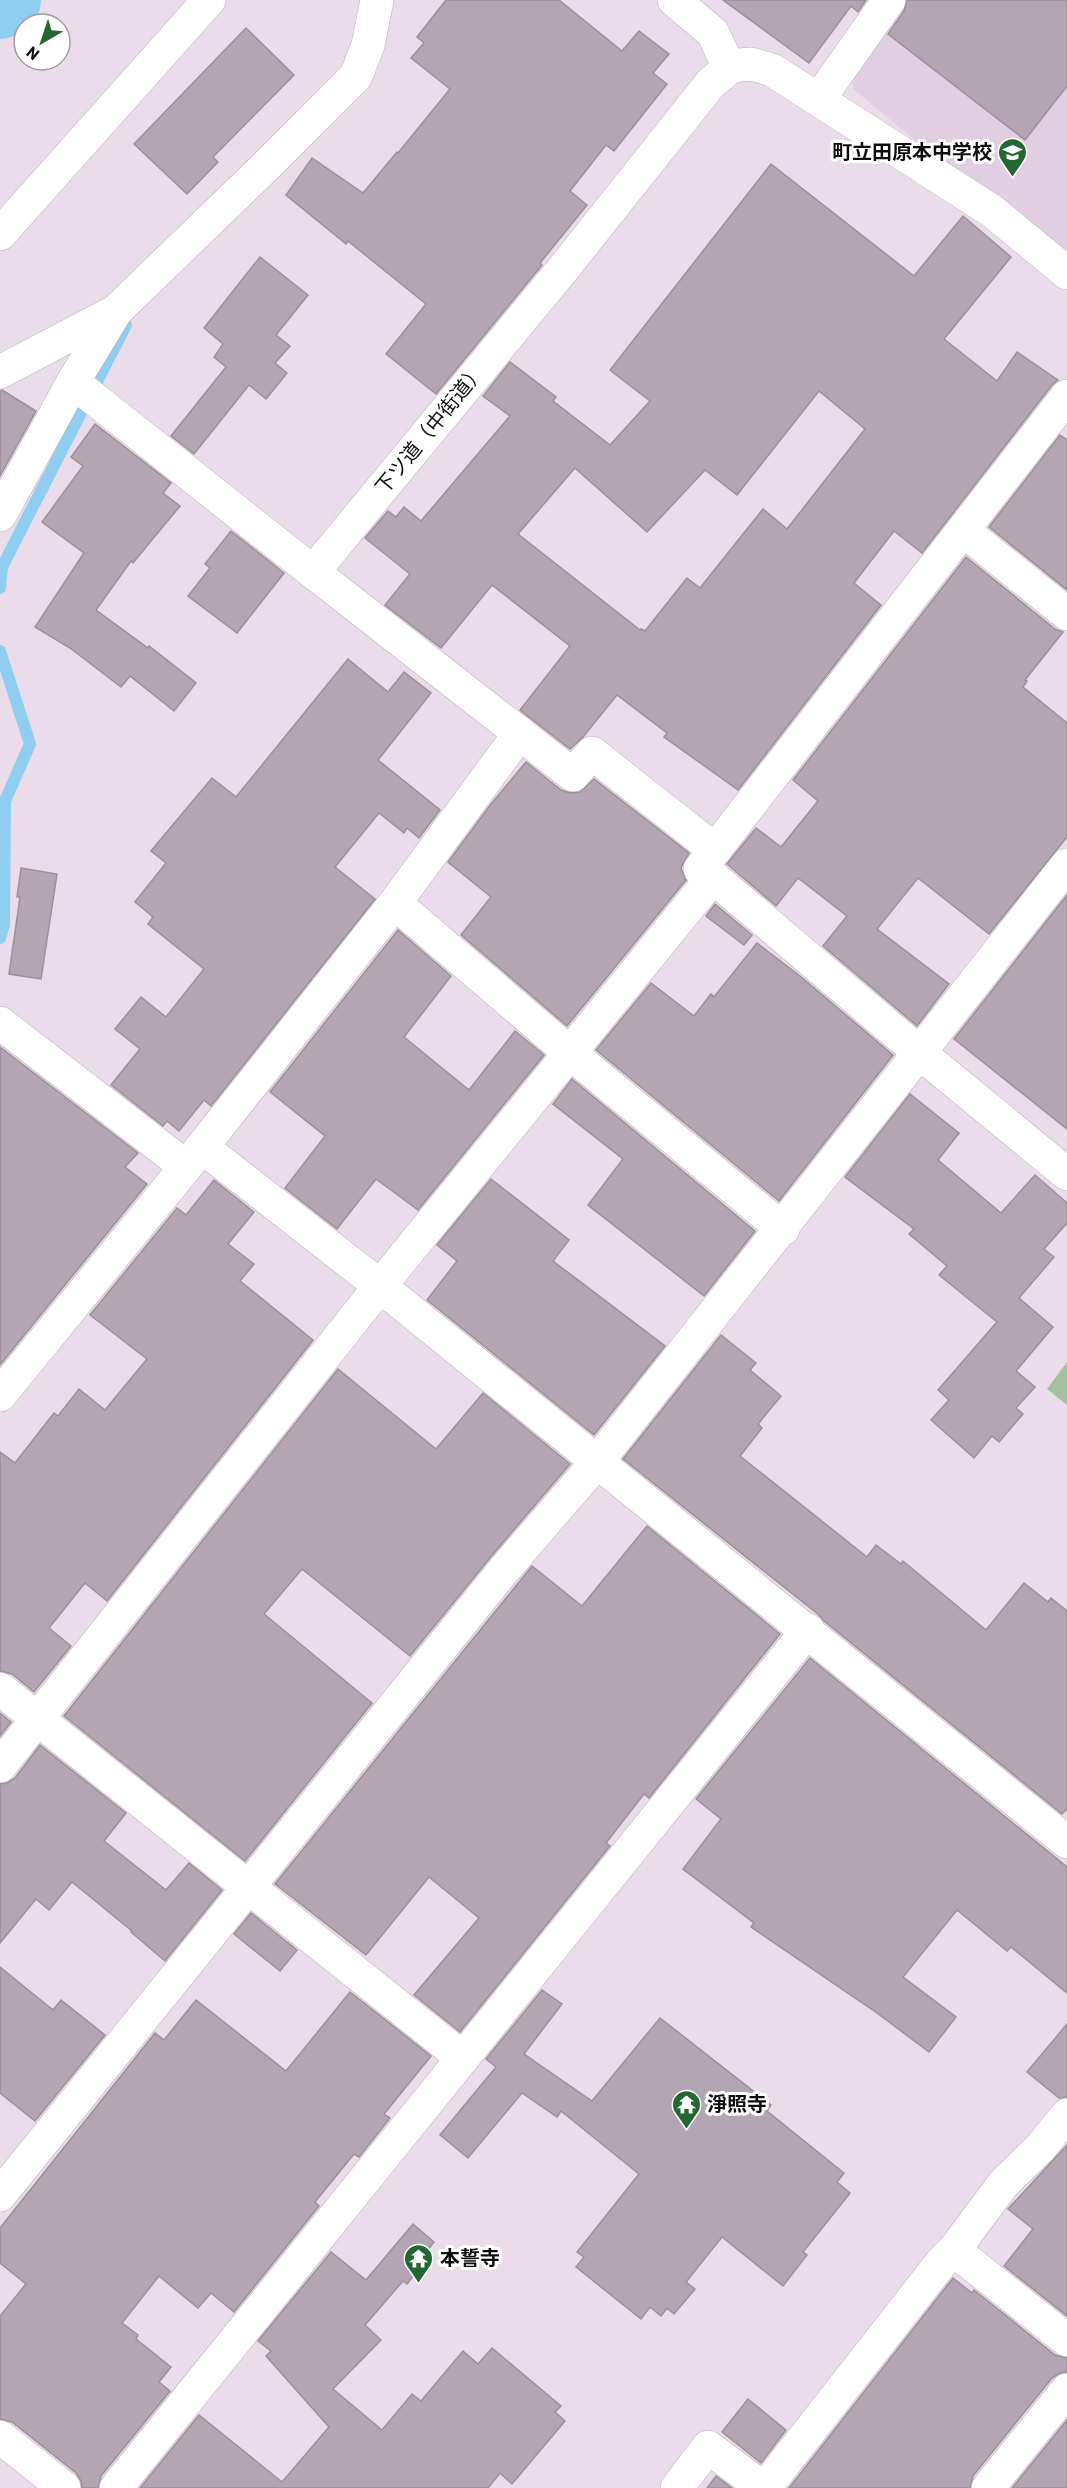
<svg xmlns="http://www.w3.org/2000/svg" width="1067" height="2488" font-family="Barlow,'Noto Sans JP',sans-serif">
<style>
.built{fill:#e1cee2}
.green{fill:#a3c09f}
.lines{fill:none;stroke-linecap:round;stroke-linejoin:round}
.stream{stroke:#8fcef0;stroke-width:12}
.river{stroke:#8fcef0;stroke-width:68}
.building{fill:#b3a5b2;stroke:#9c8e9b;stroke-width:1.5;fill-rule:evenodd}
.minor-casing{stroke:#bbaebc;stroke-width:34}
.minor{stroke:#fff;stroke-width:33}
.labels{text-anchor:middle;stroke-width:6;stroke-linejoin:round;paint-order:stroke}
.poi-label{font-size:20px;font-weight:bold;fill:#100b10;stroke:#fff;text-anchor:start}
.street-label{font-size:20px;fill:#100b10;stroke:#fff}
</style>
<rect width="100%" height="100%" fill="#eadcea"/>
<polygon class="built" points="900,0 1067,0 1067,265 853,89 853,64"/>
<polygon class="green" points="1067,1362 1067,1405 1047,1389"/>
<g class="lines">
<g class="stream">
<polyline points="0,588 2,567 126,325"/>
<polyline points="0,651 30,744 5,801 4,924 0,938"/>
</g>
<polyline class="river" points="0,5 7,0"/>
</g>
<g class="building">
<polygon points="446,0 559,0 622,51 639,31 669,54 653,73 667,84 614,151 606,145 570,191 587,205 540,263 542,265 436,394 386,354 426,304 348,241 346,244 286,195 312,158 363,193 397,152 398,153 450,89 411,58 424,43 417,37"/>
<polygon points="723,0 866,0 858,12 851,6 809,63"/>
<polygon points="907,0 1067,0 1067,86 1025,140 888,34 904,11"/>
<polygon points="246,28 294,75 213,157 218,162 187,194 134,144"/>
<path d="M771 164 914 276 963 216 1011 257 944 339 997 381 1017 352 1058 380 1052 385 922 553 894 531 854 583 881 605 738 790 664 737 667 733 617 695 583 737 570 749 520 710 570 646 492 585 441 648 385 605 410 574 365 538 388 511 396 517 404 507 421 521 510 416 483 396 510 362 556 397 553 401 610 445 650 401 610 370ZM819 391 865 429 787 529 763 509 700 588 687 578 645 631 641 629 640 630 518 534 575 468 647 532 705 470 737 495Z"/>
<polygon points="260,257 308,295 276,335 290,346 275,363 287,373 266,399 249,385 194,454 171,436 226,367 214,357 223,344 204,328"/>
<polygon points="2,390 36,411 0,476 0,391"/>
<polygon points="95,424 171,483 163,493 180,506 133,563 131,561 96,610 148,648 149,646 196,683 174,711 130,676 121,687 70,648 35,627 84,553 42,522 83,466 71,457"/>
<polygon points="1060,435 1067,440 1067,590 989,527"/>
<polygon points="231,531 284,573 237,633 188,596 210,568 205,564"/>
<polygon points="966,557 1055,629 1063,632 1025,680 1027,681 1023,687 1067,723 1067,837 989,934 918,878 877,929 949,984 917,1026 823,946 847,916 798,878 776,906 727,864 756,828 781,847 818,801 793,780"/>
<polygon points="348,659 388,692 404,672 431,693 378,760 440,810 419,838 407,828 404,833 379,813 335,867 375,899 211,1106 204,1100 179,1131 167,1121 163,1126 111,1085 140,1049 115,1029 141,997 166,1017 204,969 148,924 153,917 135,902 166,863 151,851 212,778 236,797"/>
<polygon points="526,762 561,790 570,793 580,792 594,779 689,853 681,868 686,880 567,1026 461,935 491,897 448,862 491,804"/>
<polygon points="21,868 57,874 41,979 9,974 20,897 17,897"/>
<polygon points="1067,895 1067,1129 954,1039"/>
<polygon points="715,904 752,935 744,945 706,916"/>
<polygon points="398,930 451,976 404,1037 469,1090 515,1031 544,1055 418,1210 376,1179 337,1229 285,1188 325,1136 270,1092"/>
<polygon points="757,943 800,976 893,1055 779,1201 596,1050 651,983 694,1016 711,994 714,997"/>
<polygon points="0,1047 138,1153 125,1167 147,1184 0,1365"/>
<polygon points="572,1079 755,1231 704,1296 588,1205 623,1159 553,1104"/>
<polygon points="910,1094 959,1133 938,1160 1001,1213 1035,1175 1067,1203 1067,1223 1044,1249 1054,1257 1019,1298 1053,1327 1016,1371 1035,1387 1016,1408 1023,1414 999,1442 992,1436 974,1458 931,1420 949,1400 938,1390 997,1322 939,1275 947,1266 909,1234 914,1229 845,1177"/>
<polygon points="491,1179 569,1240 553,1261 665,1346 594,1435 427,1300 457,1261 437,1245"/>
<polygon points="214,1180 254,1212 228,1244 254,1264 240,1281 313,1340 107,1601 85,1583 49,1628 71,1646 34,1692 12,1674 0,1671 0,1452 15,1463 54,1413 58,1416 79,1389 105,1410 147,1359 90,1315 177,1208 186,1215"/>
<polygon points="721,1335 756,1363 750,1370 781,1396 758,1424 762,1428 740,1456 867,1557 876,1545 901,1564 903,1561 986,1630 1024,1583 1048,1602 1051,1598 1067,1611 1067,1809 1062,1814 824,1621 819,1615 623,1459"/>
<polygon points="338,1369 436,1449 483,1393 570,1464 489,1559 410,1656 302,1569 264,1614 372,1703 245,1861 64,1716"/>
<polygon points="647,1526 780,1634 649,1798 644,1794 606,1843 610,1846 460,2032 414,1995 479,1918 429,1877 366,1955 275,1884 532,1566 582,1606"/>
<polygon points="810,1658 1067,1867 1067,1993 1011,1947 1007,1951 957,1910 903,1977 956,2017 929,2052 877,2013 751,1927 754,1923 683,1869 721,1819 696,1799"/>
<polygon points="0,1713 11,1722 0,1736"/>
<polygon points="40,1745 126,1813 104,1841 166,1890 189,1863 222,1890 165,1961 131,1932 132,1931 72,1882 49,1910 36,1899 0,1943 0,1784 7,1783 15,1778"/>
<polygon points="251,1913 297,1950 280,1971 234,1934"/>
<polygon points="0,1967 53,2010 61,2000 105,2035 35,2121 0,2093"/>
<polygon points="542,1990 562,2004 524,2054 592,2101 660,2018 771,2105 767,2111 844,2173 837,2182 850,2193 803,2252 807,2255 783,2286 722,2237 686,2282 695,2289 674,2314 667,2308 661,2316 650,2307 641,2319 576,2267 584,2257 577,2252 639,2174 561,2111 557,2117 522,2093 468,2158 440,2135 496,2067 486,2059"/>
<polygon points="350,1992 431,2056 384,2114 390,2118 359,2157 354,2154 315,2202 319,2206 234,2312 211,2293 198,2308 159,2276 122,2323 138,2335 136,2339 171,2367 159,2382 170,2391 101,2476 98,2488 82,2488 81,2481 76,2473 12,2422 0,2419 0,2316 26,2284 0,2263 0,2228 155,2033 164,2040 196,2000 286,2071"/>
<polygon points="1067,2024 1067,2097 1059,2098 1027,2072"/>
<polygon points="1067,2145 1067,2316 1004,2266 1033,2229 1008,2209"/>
<polygon points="413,2224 434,2242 427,2251 431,2254 407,2284 403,2281 365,2325 381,2340 333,2389 382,2430 412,2394 421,2401 463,2351 478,2364 492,2348 561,2406 555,2412 565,2421 512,2484 500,2473 488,2488 140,2488 199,2415 282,2482 329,2427 266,2356 271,2351 258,2341 331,2252 366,2280"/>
<polygon points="953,2278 972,2293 974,2290 1055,2355 1067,2358 1067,2372 1060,2373 1052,2378 973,2476 970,2488 789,2488"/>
<polygon points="748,2399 786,2430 761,2463 722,2432"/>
<polygon points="1067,2420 1067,2488 1012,2488"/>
<polygon points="716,2476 732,2488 707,2488"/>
</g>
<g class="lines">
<defs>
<g id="minor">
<polyline points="674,0 713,33 729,68"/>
<polyline points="819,99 889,0"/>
<polyline points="0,234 209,0"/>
<polyline points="0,372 116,311 266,166 356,76 368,45 377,0"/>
<polyline points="73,382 313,572"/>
<polyline points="0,515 73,382 116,311"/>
<polyline points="963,530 1067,614"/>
<polyline points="715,850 592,753 573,775 313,572 563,269 711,83 729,68 739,65 751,64 772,70 992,211 1067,273"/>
<polyline points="713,877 921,1054 1067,1174"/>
<polyline points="395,903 570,1053 783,1229"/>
<polyline points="0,1023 185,1166"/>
<polyline points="202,1147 380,1286 1067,1842"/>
<polyline points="0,1395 202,1147 395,903 520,733"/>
<polyline points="0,1689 463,2058"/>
<polyline points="0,1766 380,1286 713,877 700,869 1067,396"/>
<polyline points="0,2195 503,1571 597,1462 1067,865"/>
<polyline points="954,2250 1004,2183 1040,2148 1067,2115"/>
<polyline points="0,2437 64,2488"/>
<polyline points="116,2488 808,1630"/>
<polyline points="677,2488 708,2447 763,2488"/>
<polyline points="765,2488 941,2263 954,2250 1067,2340"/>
<polyline points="988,2488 1067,2390"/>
</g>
</defs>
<use href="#minor" class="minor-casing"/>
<use href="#minor" class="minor"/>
</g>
<defs>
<symbol id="school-pin" viewBox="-11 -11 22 30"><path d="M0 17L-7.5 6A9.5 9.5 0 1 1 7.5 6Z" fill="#246732" stroke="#fff"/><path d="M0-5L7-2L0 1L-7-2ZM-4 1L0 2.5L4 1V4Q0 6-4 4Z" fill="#fff"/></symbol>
<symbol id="temple-pin" viewBox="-11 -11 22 30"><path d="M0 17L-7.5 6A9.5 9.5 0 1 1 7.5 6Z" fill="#246732" stroke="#fff"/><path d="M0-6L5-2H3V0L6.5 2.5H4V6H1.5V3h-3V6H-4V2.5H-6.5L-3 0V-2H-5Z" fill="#fff"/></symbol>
</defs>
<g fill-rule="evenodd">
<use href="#school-pin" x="996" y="136" width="33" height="45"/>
<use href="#temple-pin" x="670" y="2088" width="33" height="45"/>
<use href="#temple-pin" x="402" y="2242" width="33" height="45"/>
</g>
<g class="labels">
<g class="poi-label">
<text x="992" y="159" text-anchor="end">町立田原本中学校</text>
<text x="707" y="2111">淨照寺</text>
<text x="440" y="2265">本誓寺</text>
</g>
<g class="street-label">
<text transform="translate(430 429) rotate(-51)" y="7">下ツ道（中街道）</text>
</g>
</g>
<g transform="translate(42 42) rotate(219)"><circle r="28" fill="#ffffff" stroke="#9f9d9f" stroke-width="1.5"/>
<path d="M0-4.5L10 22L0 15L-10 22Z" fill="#246732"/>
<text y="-9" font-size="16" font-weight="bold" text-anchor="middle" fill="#100b10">N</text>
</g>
</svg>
